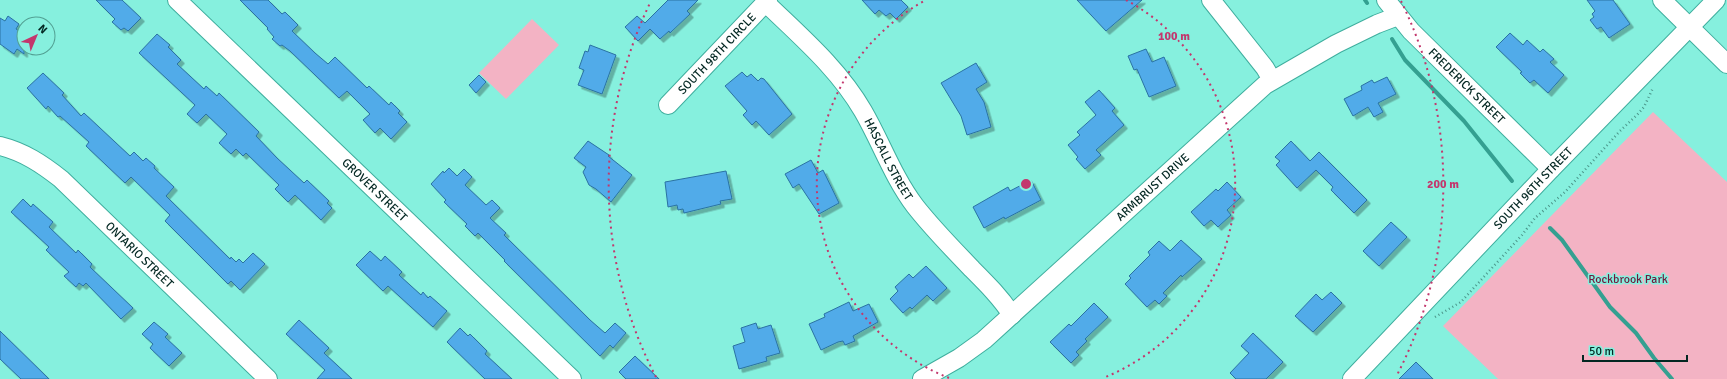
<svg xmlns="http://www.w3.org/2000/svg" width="1727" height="379" font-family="Signika,sans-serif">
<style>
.green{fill:#f3b3c4}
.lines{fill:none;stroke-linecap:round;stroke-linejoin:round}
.stream{stroke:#34a091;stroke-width:4}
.building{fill:#51abe9;stroke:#2a72a2;filter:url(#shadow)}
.minor-casing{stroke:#3fae9e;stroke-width:20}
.path{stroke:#4b968a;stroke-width:2.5;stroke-dasharray:1 3;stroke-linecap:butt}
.minor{stroke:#fff;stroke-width:18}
.ring{fill:none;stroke:#c3376d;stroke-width:2;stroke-dasharray:2 4}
.labels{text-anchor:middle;stroke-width:3;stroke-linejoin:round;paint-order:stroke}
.street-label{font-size:12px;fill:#032722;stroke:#86f0de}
.park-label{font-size:12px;fill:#70193c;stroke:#86f0de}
.centre{fill:#c3376d;stroke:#86f0de;stroke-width:2}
.ring-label{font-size:12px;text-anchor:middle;font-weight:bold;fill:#c3376d;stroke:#86f0de;stroke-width:3;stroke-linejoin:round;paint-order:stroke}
</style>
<defs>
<filter id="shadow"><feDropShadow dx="3.5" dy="3.5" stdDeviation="0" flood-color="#0004"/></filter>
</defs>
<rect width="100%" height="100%" fill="#86f0de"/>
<g class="green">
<polygon points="532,19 559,45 506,99 479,73"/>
<polygon points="1653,112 1727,182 1727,379 1498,379 1443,326"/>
</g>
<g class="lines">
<g class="stream">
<polyline points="1365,0 1367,3"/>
<polyline points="1392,39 1405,60 1464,121 1512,181"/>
<polyline points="1550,228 1562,240 1610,307 1636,333 1654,358 1672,379"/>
</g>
</g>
<g class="building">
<polygon points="96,0 122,0 141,18 128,31 124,28 121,30 112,22 115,19"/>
<polygon points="240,0 268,0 282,14 285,12 298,25 292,31 315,53 328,64 335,57 367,88 369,86 389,105 391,102 400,111 398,113 407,122 391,139 380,128 375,133 363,120 370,114 347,91 339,98 290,51 282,45 280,46 272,39 274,37 267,29 268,28"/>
<polygon points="668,0 698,0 687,11 690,14 670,33 669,31 660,39 650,29 638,41 625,27 637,16 645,23"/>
<polygon points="862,0 901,0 908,7 896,19 890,13 886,16 879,10 875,14"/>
<polygon points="1077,0 1142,0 1106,31"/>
<polygon points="1587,0 1613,0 1630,24 1609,38 1601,27 1597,29 1590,20 1594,17 1592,14 1595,11"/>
<polygon points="8,16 19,24 16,29 24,34 24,54 17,49 14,54 0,44 0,18 5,21"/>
<polygon points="1510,33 1523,45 1527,40 1540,52 1543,49 1554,59 1550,62 1564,75 1548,93 1534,80 1530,83 1520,73 1522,72 1496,47"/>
<polygon points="157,34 170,45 168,47 181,60 177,64 204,89 206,86 217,96 219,93 259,132 256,136 277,158 304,183 307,180 329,201 327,203 332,208 321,220 295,195 288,202 275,189 279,185 246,153 243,156 236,149 231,154 219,143 227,134 206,114 197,123 187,114 195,105 139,53"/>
<polygon points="590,45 616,55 602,94 578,85 584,70 579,68 585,51 588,52"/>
<polygon points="1146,49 1152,62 1164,57 1176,86 1149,97 1137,69 1134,70 1128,56"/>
<polygon points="976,63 987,82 976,89 984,102 991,127 967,135 961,116 941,83"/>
<polygon points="742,72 747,77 751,74 758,81 761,78 764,79 792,114 769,135 756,121 752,125 743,115 747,111 725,86"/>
<polygon points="43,73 64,93 62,95 81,116 84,113 130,156 134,152 143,161 146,158 155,166 154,168 174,187 166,196 230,259 231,257 236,262 239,259 243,263 253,253 265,264 240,290 231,281 228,284 165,221 170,215 131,177 125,183 86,146 89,142 60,116 58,117 48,106 46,109 27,88"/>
<polygon points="479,75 486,82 476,93 469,85"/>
<polygon points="1387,77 1396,94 1378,103 1383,112 1374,117 1368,107 1353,116 1344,99 1362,90 1361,86 1372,80 1374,83"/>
<polygon points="1099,90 1115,108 1112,111 1124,125 1096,150 1101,155 1085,169 1076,159 1078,157 1068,145 1080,135 1077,132 1096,115 1085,102"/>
<polygon points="588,141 609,155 608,156 632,175 611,202 596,189 589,185 583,172 586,167 574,158"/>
<polygon points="1291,141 1310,161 1319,152 1367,200 1354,213 1331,190 1333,187 1316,170 1297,188 1276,165 1280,161 1275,157"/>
<polygon points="811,160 818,173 823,170 839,203 819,214 799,184 793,188 785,174"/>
<polygon points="449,168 457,176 464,169 472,177 465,185 486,205 492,200 500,208 490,218 506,233 504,235 590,320 605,333 615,323 626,333 613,348 610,345 600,356 504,261 505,260 478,233 475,236 465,226 467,224 444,202 446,200 431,184 443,171 444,173"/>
<polygon points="726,171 732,199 720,201 721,204 684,213 683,209 678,210 677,205 668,207 665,182"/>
<polygon points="1031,180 1041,200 1005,219 1004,217 984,228 973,207 1008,187 1010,191"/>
<polygon points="1227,182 1241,197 1227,210 1231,215 1218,227 1211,220 1204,226 1191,212 1216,189 1218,191"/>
<polygon points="23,199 31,207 33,204 53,222 49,227 76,253 78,250 92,264 90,267 133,308 121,319 86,283 83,286 79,283 76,287 64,276 69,272 46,250 49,247 11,212"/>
<polygon points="1391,222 1407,237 1379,266 1363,251"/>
<polygon points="1181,240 1202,259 1182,277 1181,275 1163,293 1167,296 1159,304 1155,300 1147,307 1125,284 1131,278 1129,276 1150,255 1148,252 1159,241 1170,251"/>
<polygon points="370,251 381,261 385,256 402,272 399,275 421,295 423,292 428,298 430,296 447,311 433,327 388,286 383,291 356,265"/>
<polygon points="926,266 947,288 933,301 927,295 912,309 910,307 903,313 890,299 898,291 895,287 909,274 913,278"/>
<polygon points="1331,292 1342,303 1313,332 1295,316 1316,294 1322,300"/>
<polygon points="849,302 853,311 869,304 878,322 853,336 855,341 845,345 843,341 838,342 821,350 809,324 825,317 824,314"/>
<polygon points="1094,303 1108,317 1085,339 1087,341 1076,352 1079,355 1071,363 1050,342 1069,324 1071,326"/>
<polygon points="299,320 329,348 324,353 352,379 317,379 325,370 286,334"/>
<polygon points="154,322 168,334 165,337 182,353 169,366 150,348 153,344 142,334"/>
<polygon points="756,323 758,329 771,325 780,353 766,357 767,361 739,369 733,346 745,342 741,328"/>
<polygon points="460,328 468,336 470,334 487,351 485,354 512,379 485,379 447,342"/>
<polygon points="0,331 49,379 21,379 0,359"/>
<polygon points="1253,333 1283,362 1266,379 1236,379 1230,373 1249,353 1241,346"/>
<polygon points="635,356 659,379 626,379 619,372"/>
<polygon points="1416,362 1433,379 1399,379"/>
</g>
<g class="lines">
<defs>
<g id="minor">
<path id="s1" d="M177 0 572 379"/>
<polyline points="1211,0 1265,68 1272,80"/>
<path id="s2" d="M1386 0 1411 31 1551 169"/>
<polyline points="1662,0 1727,64"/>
<path id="s3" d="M766 3C800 36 838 68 863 111 881 142 893 177 915 206 933 229 953 249 972 269 987 284 1001 298 1012 315"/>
<path id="s4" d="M668 105 768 0"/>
<path id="s5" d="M0 146C24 152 42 164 61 179L268 379"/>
<path id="s6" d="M922 379 959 358 984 340 1265 85 1336 44 1377 24 1398 16"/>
<path id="s7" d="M1352 379 1551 169 1716 0"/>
</g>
</defs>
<use href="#minor" class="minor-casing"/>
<polyline class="path" points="1435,317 1461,302 1522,235 1535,218 1565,192 1619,132 1637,115 1644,107 1653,88"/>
<use href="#minor" class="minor"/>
</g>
<g class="ring">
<path d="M949 378A209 209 0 0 1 926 0M1126 0A209 209 0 0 1 1103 378"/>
<path d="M656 377A417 417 0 0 1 651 1M1401 1A417 417 0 0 1 1396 377"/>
</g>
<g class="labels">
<g class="street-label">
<text dy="4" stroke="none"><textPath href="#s4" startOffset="71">SOUTH 98TH CIRCLE</textPath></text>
<text dy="4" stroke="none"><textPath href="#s2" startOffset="118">FREDERICK STREET</textPath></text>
<text dy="4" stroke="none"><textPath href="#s3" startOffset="200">HASCALL STREET</textPath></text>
<text dy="4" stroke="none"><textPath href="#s6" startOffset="301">ARMBRUST DRIVE</textPath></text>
<text dy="4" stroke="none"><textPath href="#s7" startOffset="263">SOUTH 96TH STREET</textPath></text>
<text dy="4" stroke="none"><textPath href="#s1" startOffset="274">GROVER STREET</textPath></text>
<text dy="4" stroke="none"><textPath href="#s5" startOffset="179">ONTARIO STREET</textPath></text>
</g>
<g class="park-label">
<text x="1628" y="283">Rockbrook Park</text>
</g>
</g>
<circle cx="1026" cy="184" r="6" class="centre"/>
<g class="ring-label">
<text x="1174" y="40">100 m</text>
<text x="1443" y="188">200 m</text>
</g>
<g transform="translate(36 36) rotate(44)"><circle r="19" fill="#86f0de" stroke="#52a093"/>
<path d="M0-3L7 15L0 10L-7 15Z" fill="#c3376d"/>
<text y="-6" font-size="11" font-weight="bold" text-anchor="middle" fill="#032722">N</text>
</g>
<path d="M1583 355v6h104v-6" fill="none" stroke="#032722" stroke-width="2"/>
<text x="1589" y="355" font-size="12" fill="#032722" stroke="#86f0de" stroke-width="3" paint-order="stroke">50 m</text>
</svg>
